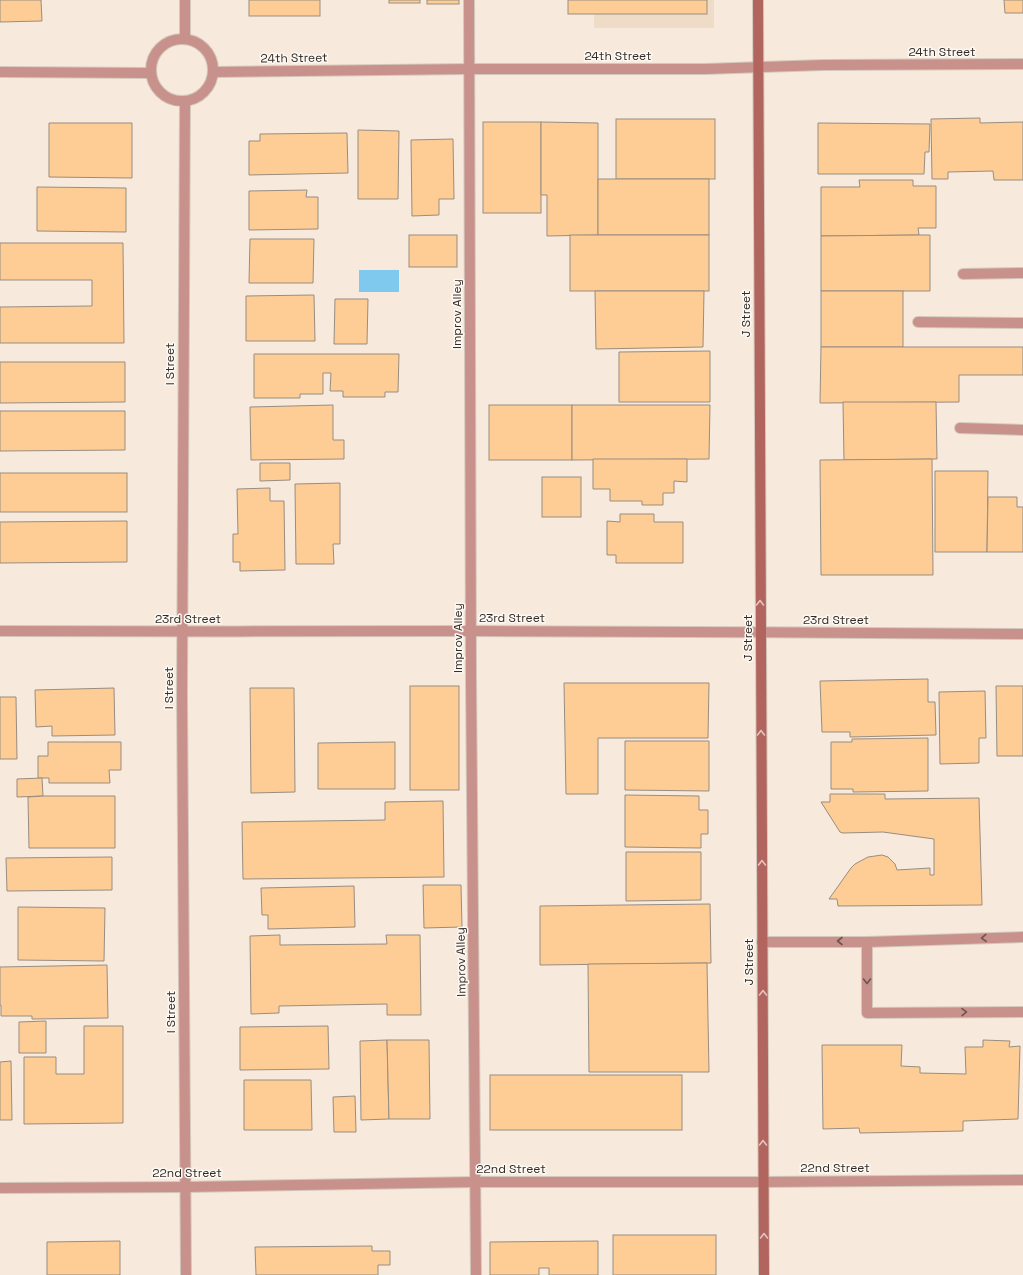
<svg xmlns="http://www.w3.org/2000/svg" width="1023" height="1275" font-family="'Space Grotesk',sans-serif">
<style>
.built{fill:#eedcc9}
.water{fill:#7ec9ed}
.building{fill:#fecd95;stroke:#998d80}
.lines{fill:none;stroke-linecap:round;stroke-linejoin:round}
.service-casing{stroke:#d3c8bb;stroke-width:12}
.minor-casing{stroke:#d3c8bb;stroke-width:12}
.tertiary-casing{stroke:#d3c8bb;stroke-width:12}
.secondary-casing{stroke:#d3c8bb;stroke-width:12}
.service{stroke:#c9918c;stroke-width:10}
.minor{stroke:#c9918c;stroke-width:10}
.tertiary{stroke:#c9918c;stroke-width:10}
.secondary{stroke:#b2645e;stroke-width:10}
.oneway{stroke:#e3c4bf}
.oneway2{stroke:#6d544f}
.labels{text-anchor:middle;stroke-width:3;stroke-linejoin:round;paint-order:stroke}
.street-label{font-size:12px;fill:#302b26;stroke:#fef8f3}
</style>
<rect width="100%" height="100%" fill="#f7eadc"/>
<rect class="built" x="594" y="0" width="120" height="28"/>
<rect class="water" x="359" y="270" width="40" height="22"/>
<g class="building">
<polygon points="0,0 41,0 42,21 0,22"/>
<rect x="249" y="0" width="71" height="16"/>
<rect x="389" y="0" width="31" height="3"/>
<rect x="427" y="0" width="32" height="4"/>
<rect x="568" y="0" width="139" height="14"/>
<polygon points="1004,0 1023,0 1023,13 1005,13"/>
<polygon points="980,118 980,123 1023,122 1023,180 994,180 993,171 948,172 948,179 932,179 931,119"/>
<rect x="616" y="119" width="99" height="60"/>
<rect x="483" y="122" width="58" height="91"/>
<polygon points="541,122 598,123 598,235 547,236 547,195 541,195"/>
<polygon points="49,123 132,123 132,178 49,177"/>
<polygon points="818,123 930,124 929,152 925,152 924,174 818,174"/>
<polygon points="358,130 399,131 398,199 358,199"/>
<polygon points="347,133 348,173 249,175 249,141 260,141 260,134"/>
<polygon points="453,139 454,199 439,199 439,215 412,216 411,140"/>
<rect x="598" y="179" width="111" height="56"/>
<polygon points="859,180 913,180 913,186 936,186 936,228 918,228 919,235 821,236 821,187 860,187"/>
<polygon points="37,187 126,188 126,232 37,231"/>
<polygon points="307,190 306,197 318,197 318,229 249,230 249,191"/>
<rect x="409" y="235" width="48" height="32"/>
<rect x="570" y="235" width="139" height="56"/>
<polygon points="919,235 930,235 930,291 821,291 821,236"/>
<polygon points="250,239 314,239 313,283 249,283"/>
<polygon points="0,243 123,243 124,343 0,343 0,307 92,306 92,280 0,280"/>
<polygon points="595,291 704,291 703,347 596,349"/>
<rect x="821" y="291" width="82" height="56"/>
<polygon points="314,295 315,341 246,341 246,296"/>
<polygon points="335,299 368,299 367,344 334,344"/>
<polygon points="821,347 1023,347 1023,375 959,375 959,402 820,403"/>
<polygon points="710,351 710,402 619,402 619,352"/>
<polygon points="254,354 399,354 398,392 385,392 385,397 343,397 343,391 330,391 331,373 323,373 323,394 300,394 300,398 254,398"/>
<polygon points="0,362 125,362 125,402 0,403"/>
<polygon points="843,402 936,402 937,459 844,460"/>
<polygon points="333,405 333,440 344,440 344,459 251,460 250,407"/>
<rect x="489" y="405" width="83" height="55"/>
<polygon points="572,405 710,405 709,459 572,460"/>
<polygon points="0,411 125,411 125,450 0,451"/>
<polygon points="593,459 687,459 687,482 674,481 674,493 663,493 663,505 642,505 642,501 610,501 610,489 593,489"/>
<polygon points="932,459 933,575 821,575 820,460"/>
<polygon points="260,463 290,463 290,480 260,481"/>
<polygon points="935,471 988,471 987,552 935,552"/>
<rect x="0" y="473" width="127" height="39"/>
<rect x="542" y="477" width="39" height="40"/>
<polygon points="340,483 340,544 333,544 334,564 296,564 295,484"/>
<polygon points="270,488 270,501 284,501 285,570 240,571 240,562 233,562 233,534 238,534 237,489"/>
<polygon points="988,497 1017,497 1017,507 1023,507 1023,552 987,552"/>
<polygon points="620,514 654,514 654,522 683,522 683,563 616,563 616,555 607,555 607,521 620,522"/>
<polygon points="127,521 127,562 0,563 0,522"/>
<polygon points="928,679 928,702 935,702 936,735 850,737 850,732 822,732 820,681"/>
<polygon points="564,683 709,683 708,738 598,738 598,794 566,794"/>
<rect x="410" y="686" width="49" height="104"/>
<polygon points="996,686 1023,686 1023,756 997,756"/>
<polygon points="114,688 115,735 52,736 52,726 36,727 35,690"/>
<polygon points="250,688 294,688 295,792 251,793"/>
<polygon points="985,691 986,738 979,738 979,763 940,764 939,692"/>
<polygon points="0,697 16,697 17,759 0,759"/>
<polygon points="928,738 928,791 853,792 853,789 831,789 831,742 852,742 852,739"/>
<polygon points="625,741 709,741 709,791 625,790"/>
<polygon points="48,742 121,742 121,770 109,770 110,783 49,783 49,778 38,778 38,756 48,756"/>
<polygon points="395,742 395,789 318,789 318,743"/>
<polygon points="42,778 43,796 17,797 17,779"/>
<polygon points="830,794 885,794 885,799 979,798 982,905 838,906 837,899 829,899 851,868 855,864 868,857 882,855 888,857 895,864 897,870 930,868 930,875 934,875 934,839 883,832 843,833 840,832 821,802 830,802"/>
<polygon points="625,795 699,796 699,810 708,810 708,834 701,834 701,848 625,847"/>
<polygon points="43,796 115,796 115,848 29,848 28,797"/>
<polygon points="443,801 444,877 243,879 242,822 385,820 385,802"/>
<polygon points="626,852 701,852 701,900 626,901"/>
<polygon points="112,857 112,890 7,891 6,858"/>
<polygon points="423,885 461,885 462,927 424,928"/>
<polygon points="354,886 355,927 268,929 268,915 262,915 261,888"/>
<polygon points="710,904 711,963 540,965 540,906"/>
<polygon points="18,907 105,908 104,961 18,960"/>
<polygon points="280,935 280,945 387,944 386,935 420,935 421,1015 387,1015 387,1004 279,1006 279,1013 251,1014 250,936"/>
<polygon points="707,963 709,1072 589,1072 588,964"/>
<polygon points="107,965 108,1018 32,1019 32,1016 1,1016 1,1005 0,1005 0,967"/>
<polygon points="46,1021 46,1053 19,1053 19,1022"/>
<polygon points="84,1026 123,1026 123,1123 24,1124 24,1057 56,1057 56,1074 84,1074"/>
<polygon points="328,1026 329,1069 240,1070 240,1027"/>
<polygon points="387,1040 389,1119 361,1120 360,1041"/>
<polygon points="387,1040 429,1040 430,1119 389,1119"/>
<polygon points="983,1040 1010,1041 1009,1047 1020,1046 1018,1119 963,1121 963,1131 860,1133 859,1128 823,1129 822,1045 902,1045 901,1066 920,1067 920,1073 966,1074 965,1047 983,1047"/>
<polygon points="11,1061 12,1120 0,1120 0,1062"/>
<rect x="490" y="1075" width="192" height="55"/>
<polygon points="244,1080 311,1080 312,1130 244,1130"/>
<polygon points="355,1096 356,1132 334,1132 333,1097"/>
<rect x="613" y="1235" width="103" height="40"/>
<polygon points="120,1241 120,1275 47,1275 47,1242"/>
<polygon points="598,1241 598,1275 549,1275 549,1268 539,1268 539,1275 490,1275 490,1242"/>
<polygon points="372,1246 372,1251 390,1251 390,1265 378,1265 378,1275 256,1275 255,1247"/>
</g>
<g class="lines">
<defs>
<g id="service">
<polyline points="469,0 471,678 476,1275"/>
<polyline points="963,274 1023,273"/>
<polyline points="918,322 1023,323"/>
<polyline points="960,428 1023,430"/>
<polyline points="762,942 867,942 1023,937"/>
<polyline points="867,942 867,1013 1023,1012"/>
</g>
<g id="minor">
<polyline points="0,72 151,73"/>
<polyline points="213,72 469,69 705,69 824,65 1023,64"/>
<path d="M0 631C158 632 315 631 473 631 656 631 840 633 1023 634"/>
<polyline points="0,1188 186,1187 476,1182 763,1182 1023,1180"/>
</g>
<g id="tertiary">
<polyline points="185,0 185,39"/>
<circle cx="182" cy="70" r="31"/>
<polyline points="185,101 182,694 186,1275"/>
</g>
<polyline id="secondary" points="758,0 764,1275"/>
</defs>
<use href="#service" class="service-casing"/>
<use href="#minor" class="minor-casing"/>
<use href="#tertiary" class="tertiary-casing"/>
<use href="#secondary" class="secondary-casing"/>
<use href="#service" class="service"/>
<use href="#minor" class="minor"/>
<use href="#tertiary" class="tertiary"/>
<use href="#secondary" class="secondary"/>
</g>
<defs><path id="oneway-chevron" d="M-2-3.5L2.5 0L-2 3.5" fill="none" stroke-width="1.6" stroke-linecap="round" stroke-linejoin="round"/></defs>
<g class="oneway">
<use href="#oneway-chevron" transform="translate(760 603) rotate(-90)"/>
<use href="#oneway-chevron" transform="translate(761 733) rotate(-90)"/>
<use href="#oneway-chevron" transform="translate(762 863) rotate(-90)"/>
<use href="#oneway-chevron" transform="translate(763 993) rotate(-90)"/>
<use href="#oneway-chevron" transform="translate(763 1143) rotate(-90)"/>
<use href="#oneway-chevron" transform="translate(764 1236) rotate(-90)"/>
</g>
<g class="oneway2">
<use href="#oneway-chevron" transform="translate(984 938) rotate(178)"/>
<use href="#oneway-chevron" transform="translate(840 941) rotate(-180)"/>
<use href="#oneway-chevron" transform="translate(867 981) rotate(90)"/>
<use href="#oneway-chevron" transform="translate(964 1012) rotate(-1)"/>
</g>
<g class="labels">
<g class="street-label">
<text x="942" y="56">24th Street</text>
<text x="618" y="60">24th Street</text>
<text transform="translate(294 58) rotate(-1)" y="4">24th Street</text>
<text transform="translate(457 314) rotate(-90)" y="4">Improv Alley</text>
<text transform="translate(746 314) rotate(-90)" y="4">J Street</text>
<text transform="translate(170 364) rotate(-90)" y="4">I Street</text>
<text x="512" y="622">23rd Street</text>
<text x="188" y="623">23rd Street</text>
<text x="836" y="624">23rd Street</text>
<text transform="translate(458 638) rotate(-90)" y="4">Improv Alley</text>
<text transform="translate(748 638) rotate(-90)" y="4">J Street</text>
<text transform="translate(169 688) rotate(-90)" y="4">I Street</text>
<text transform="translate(461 962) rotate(-91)" y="4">Improv Alley</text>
<text transform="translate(749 962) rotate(-90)" y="4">J Street</text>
<text transform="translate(171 1012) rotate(-90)" y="4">I Street</text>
<text x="835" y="1172">22nd Street</text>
<text x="511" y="1173">22nd Street</text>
<text x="187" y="1177">22nd Street</text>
</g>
</g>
</svg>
